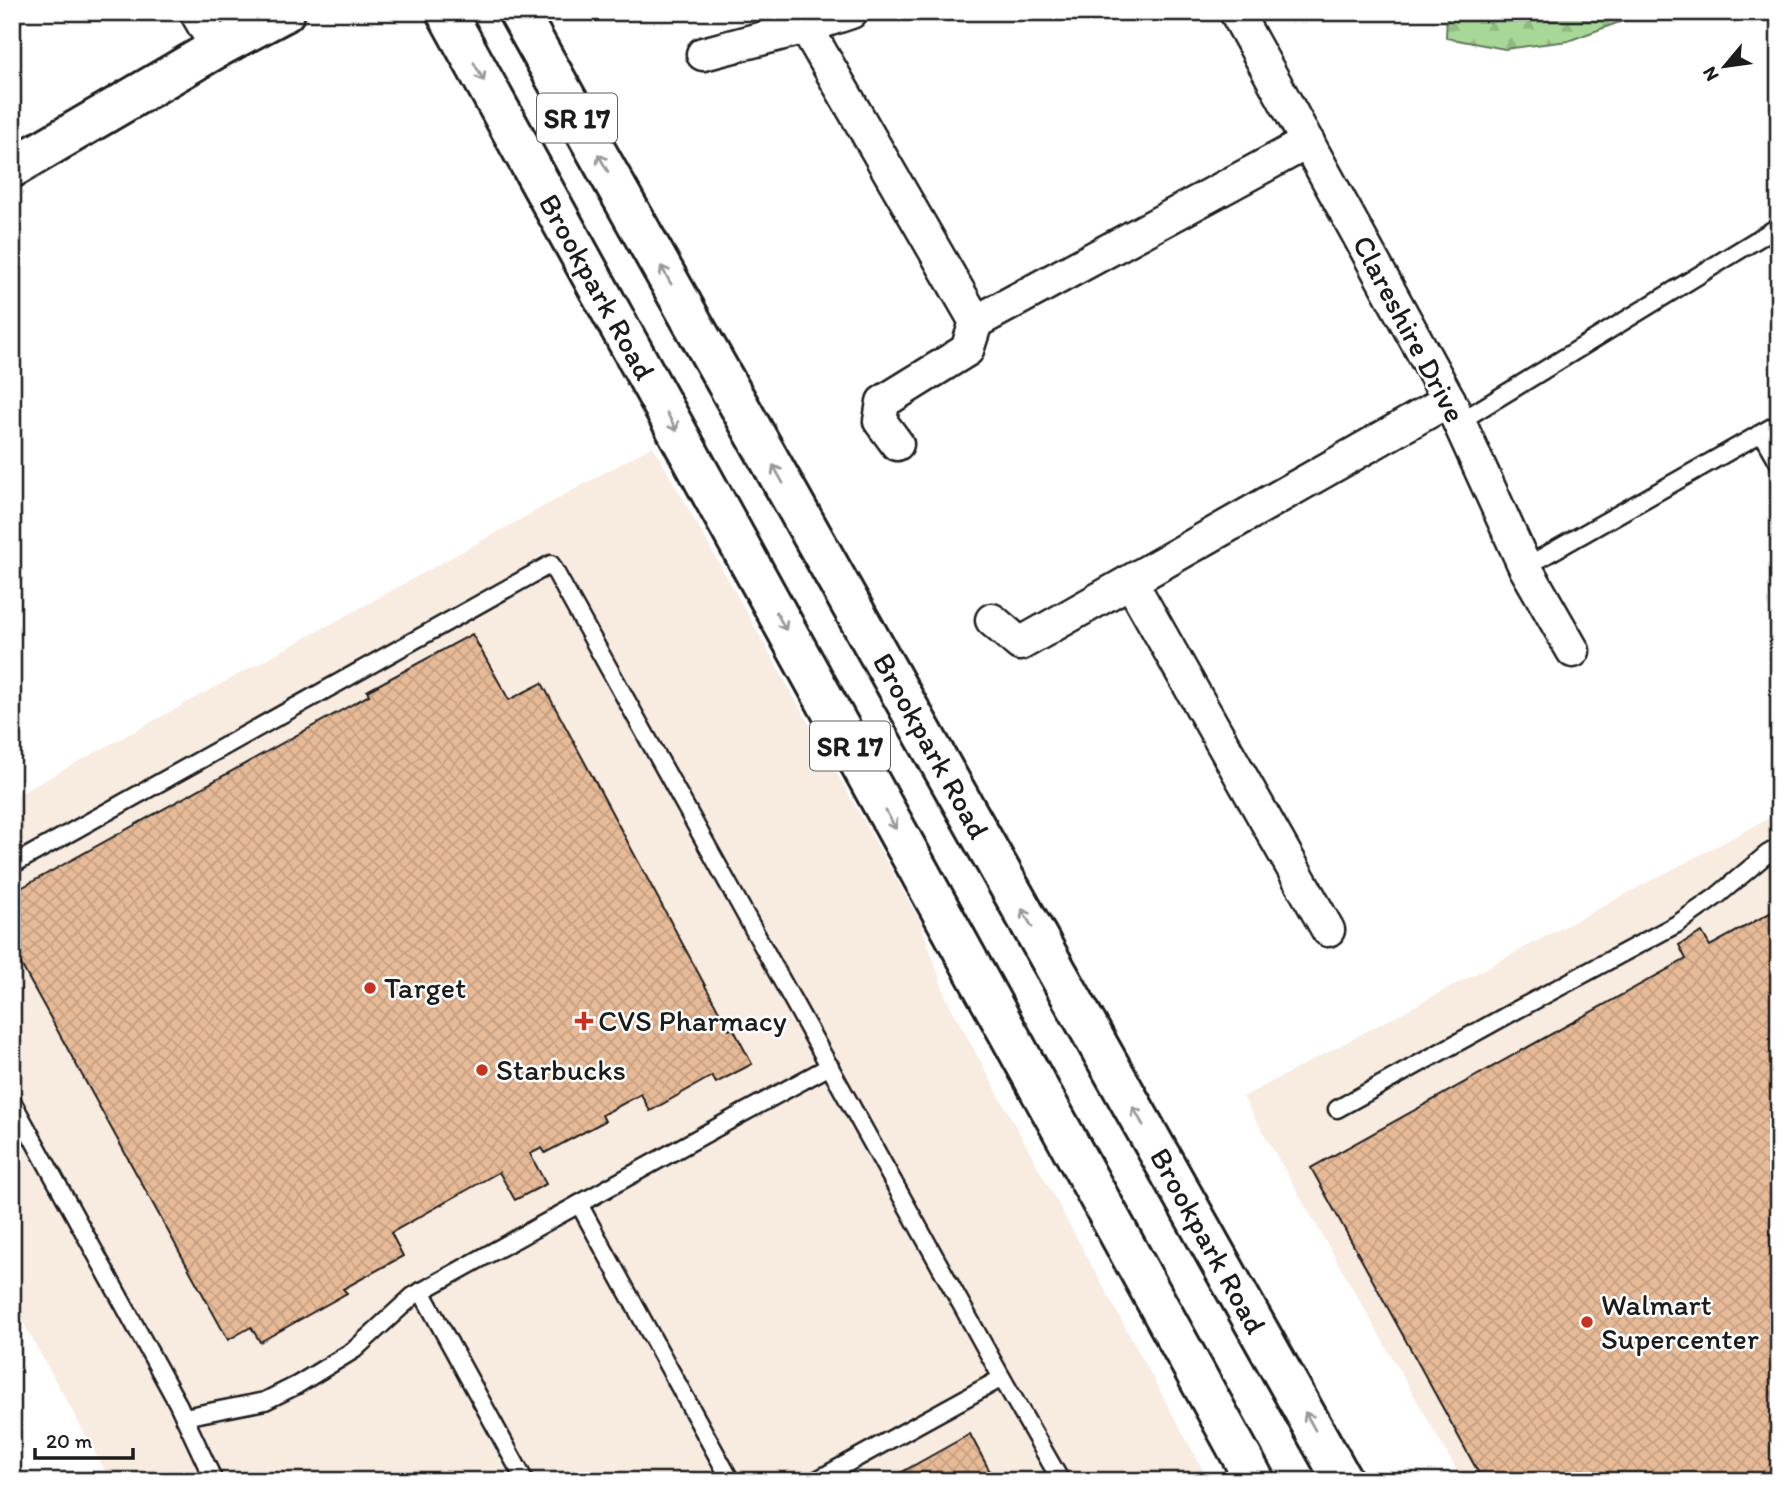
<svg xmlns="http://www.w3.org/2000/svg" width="1791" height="1493" font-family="Itim,sans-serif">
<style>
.built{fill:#f8ebe0}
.forest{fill:url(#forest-firs);stroke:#627a5a;stroke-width:2}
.building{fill:url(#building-cross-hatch);stroke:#1c1c1c;stroke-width:2}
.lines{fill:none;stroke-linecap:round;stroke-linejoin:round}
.lane-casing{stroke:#1c1c1c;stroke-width:21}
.street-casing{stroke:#1c1c1c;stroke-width:37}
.secondary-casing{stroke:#1c1c1c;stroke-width:44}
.primary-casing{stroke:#1c1c1c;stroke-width:44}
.lane{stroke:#fff;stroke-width:16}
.street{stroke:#fff;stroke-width:32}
.secondary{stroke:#fff;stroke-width:38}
.primary{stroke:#fff;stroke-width:38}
.oneway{stroke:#999}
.poi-dot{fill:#c8321e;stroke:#fff;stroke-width:2.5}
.labels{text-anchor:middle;stroke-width:5;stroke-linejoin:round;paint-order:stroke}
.shield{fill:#fff;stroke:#606060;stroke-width:2}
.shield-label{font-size:28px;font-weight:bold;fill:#1c1c1c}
.street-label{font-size:30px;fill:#1c1c1c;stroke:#fff}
.poi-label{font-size:30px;fill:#1c1c1c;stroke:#fff;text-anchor:start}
</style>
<defs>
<pattern id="forest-firs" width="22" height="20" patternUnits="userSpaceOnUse" patternTransform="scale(1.75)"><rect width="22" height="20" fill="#a8d898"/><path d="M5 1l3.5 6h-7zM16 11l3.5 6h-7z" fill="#90b982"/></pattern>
<pattern id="building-cross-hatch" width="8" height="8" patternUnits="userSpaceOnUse" patternTransform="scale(1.75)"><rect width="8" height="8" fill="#e8bb98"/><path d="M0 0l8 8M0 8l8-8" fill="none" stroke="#c6a082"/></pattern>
</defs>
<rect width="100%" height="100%" fill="#fff"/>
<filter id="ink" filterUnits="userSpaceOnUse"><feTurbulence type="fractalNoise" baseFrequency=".0143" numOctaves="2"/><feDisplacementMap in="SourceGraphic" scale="14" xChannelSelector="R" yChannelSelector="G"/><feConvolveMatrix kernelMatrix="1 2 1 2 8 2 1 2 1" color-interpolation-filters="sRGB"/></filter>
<g filter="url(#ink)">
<g class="built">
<polygon points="653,446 920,921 947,1000 1209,1481 111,1481 12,1302 12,798 362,607"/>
<polygon points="1779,813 1779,1481 1463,1481 1243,1097"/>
</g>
<polygon class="forest" points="1447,12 1647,12 1568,41 1505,49 1446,38"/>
<g class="building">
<polygon points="472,634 509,700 542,683 729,1030 733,1028 752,1064 716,1083 712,1076 650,1111 641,1094 602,1115 605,1121 545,1153 542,1148 530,1154 546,1184 515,1200 499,1172 391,1233 403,1256 343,1289 347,1293 260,1342 251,1327 228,1340 12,948 12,893 369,695 367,691"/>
<polygon points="1779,908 1779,1476 1776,1477 1778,1481 1483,1481 1311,1168 1686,959 1679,945 1702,932 1710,946"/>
<polygon points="970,1434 995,1481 886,1481"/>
</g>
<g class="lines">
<defs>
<g id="lane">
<polyline points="1459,422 1779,226"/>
<polyline points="1762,433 1779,463"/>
<polyline points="1525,567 1779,423"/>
<polyline points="12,865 551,564 1002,1378 1061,1481"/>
<polyline points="12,1101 178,1404 214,1481"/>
<polyline points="1337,1109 1511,1013 1677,924 1717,896 1767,854 1779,847"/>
<polyline points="421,1291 525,1481"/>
<polyline points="184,1417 265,1401 297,1385 354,1350 413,1296 579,1204"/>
<polyline points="731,1481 579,1204 743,1113 830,1066"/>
<polyline points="815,1481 1002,1378"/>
</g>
<g id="street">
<polyline points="196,12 217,48"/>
<polyline points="1236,12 1449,400 1525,567 1573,651"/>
<polyline points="806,27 976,322 1308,142"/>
<polyline points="703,54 806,27 851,12"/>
<polyline points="897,444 880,421 883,402 967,350 976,322"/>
<polyline points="1131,582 1328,930"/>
<polyline points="992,620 1020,644 1449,400"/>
</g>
<polyline id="secondary" points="12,168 217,48 285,12"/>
<g id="primary">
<polyline points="446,12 1255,1481"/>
<polyline points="518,12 1343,1481"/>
</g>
</defs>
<use href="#lane" class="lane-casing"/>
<use href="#street" class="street-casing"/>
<use href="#secondary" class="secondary-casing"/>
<use href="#primary" class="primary-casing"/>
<use href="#lane" class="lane"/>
<use href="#street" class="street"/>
<use href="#secondary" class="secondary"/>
<use href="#primary" class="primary"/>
</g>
<defs><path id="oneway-shaft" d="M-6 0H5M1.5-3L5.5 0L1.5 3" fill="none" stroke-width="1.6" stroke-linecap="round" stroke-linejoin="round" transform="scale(1.75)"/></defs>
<g class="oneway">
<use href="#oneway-shaft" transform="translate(479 72) rotate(61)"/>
<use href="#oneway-shaft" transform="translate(603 163) rotate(-119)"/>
<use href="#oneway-shaft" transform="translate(666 275) rotate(-119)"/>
<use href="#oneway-shaft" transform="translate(672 422) rotate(61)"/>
<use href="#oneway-shaft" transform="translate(778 474) rotate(-119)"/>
<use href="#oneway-shaft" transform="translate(781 621) rotate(61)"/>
<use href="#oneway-shaft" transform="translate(891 820) rotate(61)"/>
<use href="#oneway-shaft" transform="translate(1027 918) rotate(-119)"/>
<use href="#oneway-shaft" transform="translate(1138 1116) rotate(-119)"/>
<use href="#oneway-shaft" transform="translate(1310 1421) rotate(-119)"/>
</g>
</g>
<g class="poi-dot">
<circle cx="370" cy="988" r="7"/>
<path d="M580.5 1010.5h7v7h7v7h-7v7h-7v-7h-7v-7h7z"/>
<circle cx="482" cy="1070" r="7"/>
<circle cx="1587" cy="1322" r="7"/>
</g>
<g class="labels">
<g class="shield">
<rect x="537" y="93.5" width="80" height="49" rx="5"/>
<rect x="810" y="721.5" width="80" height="49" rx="5"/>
</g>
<g class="shield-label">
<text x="577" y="128">SR 17</text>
<text x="850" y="756">SR 17</text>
</g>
<g class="street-label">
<text transform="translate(597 287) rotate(61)" y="10">Brookpark Road</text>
<text transform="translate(1409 329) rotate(62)" y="10">Clareshire Drive</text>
<text transform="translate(931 746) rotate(61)" y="10">Brookpark Road</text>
<text transform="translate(1208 1241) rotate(61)" y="10">Brookpark Road</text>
</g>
<g class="poi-label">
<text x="384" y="998">Target</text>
<text x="598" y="1031">CVS Pharmacy</text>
<text x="496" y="1080">Starbucks</text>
<text x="1601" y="1315">Walmart<tspan x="1601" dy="34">Supercenter</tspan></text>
</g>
</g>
<rect width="1791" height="1493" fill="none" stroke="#fff" stroke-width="42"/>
<rect x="21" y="21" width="1749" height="1451" fill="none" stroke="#1c1c1c" stroke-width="2.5" filter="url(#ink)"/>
<g transform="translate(1725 66) rotate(241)" stroke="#ffffff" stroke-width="5" paint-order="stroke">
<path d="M0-5L12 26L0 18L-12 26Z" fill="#1c1c1c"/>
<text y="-10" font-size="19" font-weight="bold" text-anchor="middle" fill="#1c1c1c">N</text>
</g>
<path d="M35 1448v10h98v-10" fill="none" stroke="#1c1c1c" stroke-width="3.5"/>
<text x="46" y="1448" font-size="21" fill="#1c1c1c" stroke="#ffffff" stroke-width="5" paint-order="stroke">20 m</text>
</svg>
